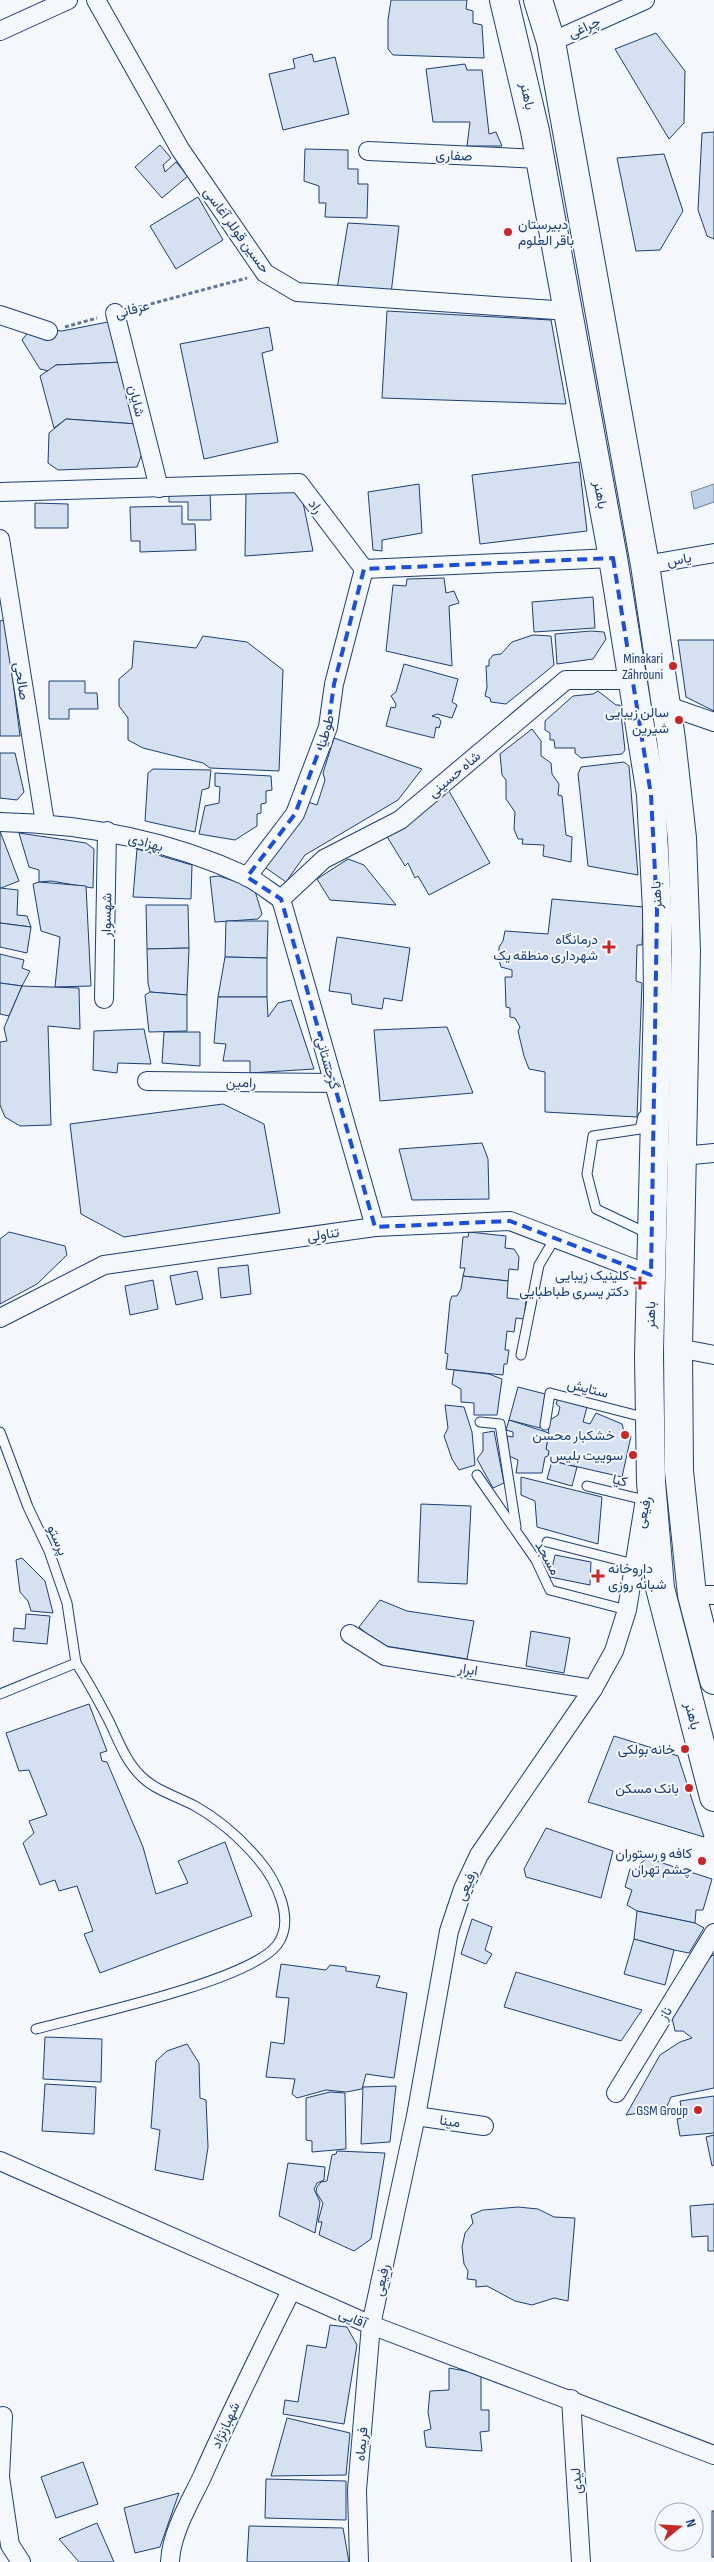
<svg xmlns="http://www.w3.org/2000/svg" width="714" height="2562" font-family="'Sofia Sans Condensed',Vazirmatn,sans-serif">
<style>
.water{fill:#bed0e5;stroke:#687fa3}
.building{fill:#d5e0f0;stroke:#1d3f73}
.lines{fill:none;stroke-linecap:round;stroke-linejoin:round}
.lane-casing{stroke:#1d3f73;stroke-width:11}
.street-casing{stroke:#1d3f73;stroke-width:20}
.primary-casing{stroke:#1d3f73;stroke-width:30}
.path{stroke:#5e769c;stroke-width:3;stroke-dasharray:4 2.5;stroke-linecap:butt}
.lane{stroke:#f4f7fb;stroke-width:9}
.street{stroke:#f4f7fb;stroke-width:18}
.primary{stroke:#f4f7fb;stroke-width:28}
.marked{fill:none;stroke:#1d4ed8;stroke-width:4;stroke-dasharray:10 6;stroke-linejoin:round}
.poi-dot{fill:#c62828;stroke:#f4f7fb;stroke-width:2}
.labels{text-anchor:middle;stroke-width:4;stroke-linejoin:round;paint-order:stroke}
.street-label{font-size:14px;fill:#1d3f73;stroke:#f4f7fb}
.poi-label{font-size:14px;fill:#1d3f73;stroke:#f4f7fb;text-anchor:end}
</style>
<rect width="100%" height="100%" fill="#f4f7fb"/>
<polygon class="water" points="714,484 714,502 694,509 691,492"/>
<g class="building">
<polygon points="391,0 467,0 466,9 473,11 473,23 482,25 484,58 393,55 388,49 388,20"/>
<polygon points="656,33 685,71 684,123 669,139 615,49"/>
<polygon points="312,54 314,62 335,57 349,114 283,130 269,74 295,68 293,59"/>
<polygon points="465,64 467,70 482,70 489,134 496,132 502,146 467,146 470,122 433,122 426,69"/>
<polygon points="714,132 714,239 707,236 698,210 702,133"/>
<polygon points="160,145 171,158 163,165 165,172 176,162 188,176 162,198 135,167"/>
<polygon points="305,149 348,150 348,169 358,169 358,184 368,184 367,218 325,217 326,203 319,203 319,186 304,181"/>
<polygon points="664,154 683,211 660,250 636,251 617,158"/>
<polygon points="198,197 223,240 176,269 150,226"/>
<polygon points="348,223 399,226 391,294 337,289"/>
<polygon points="387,311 551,320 566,404 382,398"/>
<polygon points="113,321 124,362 56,365 49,371 40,369 22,340 32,328 62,331"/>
<polygon points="269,327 273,350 262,353 278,442 204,459 180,344"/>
<polygon points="124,362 137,424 66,419 54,428 40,376 56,365"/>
<polygon points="66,419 137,424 143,451 137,467 58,470 48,463 49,433"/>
<polygon points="579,462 587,531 480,544 472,475"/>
<polygon points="299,483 313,551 245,556 246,492"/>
<polygon points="419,484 422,533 382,540 382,551 373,550 368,492"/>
<polygon points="210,490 211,520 188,520 188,502 169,502 169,491"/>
<polygon points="35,503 68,504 68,528 35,528"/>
<polygon points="182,506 182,524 195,524 196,550 140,552 140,541 131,541 130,507"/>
<polygon points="444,578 446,593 454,591 459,603 449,606 452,666 386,651 393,585 406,586 407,579"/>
<polygon points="593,597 595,628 534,632 532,602"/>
<polygon points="5,620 20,736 0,736 0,621"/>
<polygon points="591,631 604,632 606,639 593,659 557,664 555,634"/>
<polygon points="533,635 551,636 554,665 506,704 491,702 490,698 485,696 487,687 486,666 489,666 489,660 493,655 501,654 512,642"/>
<polygon points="203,636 247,642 283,670 279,771 210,768 203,763 143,748 128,740 128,718 119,706 119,679 132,668 134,641 196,648"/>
<polygon points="678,640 714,640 714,711 686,697"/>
<polygon points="404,664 458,679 452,702 457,705 452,718 437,714 432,716 439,718 441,722 439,728 436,727 434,738 386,726 391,707 395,708 396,704 391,696 396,692"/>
<polygon points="49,681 85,681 85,693 97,693 98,709 69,709 69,719 49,719"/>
<polygon points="598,691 616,705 620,705 625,750 622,754 581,758 575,753 575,748 555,748 554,740 550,740 550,733 545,730 545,721 573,696 593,694"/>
<polygon points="532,729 541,741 541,756 551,763 552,774 559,784 558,795 562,796 566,835 572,837 571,862 543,856 544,845 522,844 523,839 518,839 514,829 515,812 506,799 506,780 502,775 500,754"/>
<polygon points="334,738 422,769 398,800 305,855 286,882 263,866 305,801 317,805 325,780 323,773"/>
<polygon points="0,753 15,753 24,792 17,800 0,798"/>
<polygon points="624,762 629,766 638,875 588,866 578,774 581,767"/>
<polygon points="153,769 211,770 209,788 202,790 195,832 145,821 148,773"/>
<polygon points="215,773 271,776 272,790 266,791 266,803 261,804 261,813 257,814 257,826 235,840 199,834 205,806 219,803 220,787 215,786"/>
<polygon points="449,791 490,863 429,895 418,876 415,878 408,863 405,866 386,835 408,822"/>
<polygon points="0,831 19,881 1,888 0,888"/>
<polygon points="19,833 86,843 94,849 93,888 51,881 39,882 39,870 29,867"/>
<polygon points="137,849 192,865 191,899 133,897"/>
<polygon points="348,859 364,865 396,905 330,900 317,879"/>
<polygon points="219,876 246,885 255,891 262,914 258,919 215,922 210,877"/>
<polygon points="39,882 86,886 91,986 55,987 60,937 41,931 33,884"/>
<polygon points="0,888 18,890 17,915 27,916 31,927 0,923"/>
<polygon points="552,899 644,907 642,945 637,945 636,981 642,983 637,1117 545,1112 545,1072 529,1069 524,1056 518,1031 520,1027 515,1018 510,1017 510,1008 506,1007 505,977 512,977 512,970 501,967 499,960 499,947 503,941 505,931 548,934"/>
<polygon points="146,905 188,905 189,948 147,949"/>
<polygon points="226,921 268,921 267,958 225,957"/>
<polygon points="0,923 31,927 27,953 0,947"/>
<polygon points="337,937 410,948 402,1001 384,998 382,1009 352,1004 351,994 329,991"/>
<polygon points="189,948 187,995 150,992 148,983 147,949"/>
<polygon points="0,954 24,960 22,968 30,971 22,986 0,983"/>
<polygon points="225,957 267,958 267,997 218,997"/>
<polygon points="0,983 22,986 9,1016 0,1014"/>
<polygon points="22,986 79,988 80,1029 48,1026 51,1125 20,1126 5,1117 0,1105 0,1042 7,1041 4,1028"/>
<polygon points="150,992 187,995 187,1031 149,1032 145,995"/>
<polygon points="218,997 267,997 268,1017 278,1003 291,1000 314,1069 250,1073 250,1061 223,1061 226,1044 214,1043"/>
<polygon points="447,1027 473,1093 380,1101 374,1030"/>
<polygon points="144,1029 151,1064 118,1063 117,1073 93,1070 94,1031"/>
<polygon points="164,1032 200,1032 200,1066 162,1063"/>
<polygon points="223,1104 264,1124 280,1213 124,1237 81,1214 70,1124"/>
<polygon points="482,1143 488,1159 489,1199 412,1200 399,1149"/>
<polygon points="9,1232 65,1246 67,1255 37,1284 0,1304 0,1239"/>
<polygon points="469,1232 506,1236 505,1248 514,1249 519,1257 518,1270 509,1269 508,1281 463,1276 465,1268 460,1268 463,1237 468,1237"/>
<polygon points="248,1265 251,1294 221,1298 218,1268"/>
<polygon points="197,1271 203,1299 176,1305 170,1276"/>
<polygon points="463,1276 508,1281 507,1298 526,1300 524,1319 516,1318 514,1332 507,1331 505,1350 509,1350 507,1364 504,1364 503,1375 446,1369 448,1354 445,1353 450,1301 452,1296 457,1296 461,1289"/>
<polygon points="153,1280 158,1309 130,1315 125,1286"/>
<polygon points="454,1370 489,1374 502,1379 497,1415 474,1415 474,1403 461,1402 461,1389 452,1384"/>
<polygon points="518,1387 545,1394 540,1428 509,1420"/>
<polygon points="558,1398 587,1407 583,1422 590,1424 596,1413 622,1424 625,1435 631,1436 622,1477 552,1461 546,1449 550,1420 558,1415 560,1407 556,1404"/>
<polygon points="445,1405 464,1407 472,1432 475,1465 459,1470 452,1459 444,1436 448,1428"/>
<polygon points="509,1420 549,1433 546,1449 549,1451 548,1456 545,1457 542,1473 516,1473 518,1460 509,1456 507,1436 513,1437 513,1432 506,1430"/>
<polygon points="494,1431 504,1483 493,1488 477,1459 483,1451 483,1433"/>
<polygon points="552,1461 577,1467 572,1486 547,1479"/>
<polygon points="521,1477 602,1497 598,1544 537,1527 535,1501 521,1495"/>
<polygon points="421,1504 471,1506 467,1584 418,1582"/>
<polygon points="555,1555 591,1562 590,1585 550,1577"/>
<polygon points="22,1558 45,1581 53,1613 31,1611 28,1601 20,1592 16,1560"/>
<polygon points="380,1600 407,1611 474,1621 467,1659 379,1645 359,1627"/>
<polygon points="26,1614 50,1616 47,1644 13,1641 14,1628 25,1629"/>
<polygon points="531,1631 570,1638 564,1673 526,1666"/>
<polygon points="89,1704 107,1751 100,1753 102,1761 107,1762 143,1847 156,1894 188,1883 178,1861 225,1842 252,1916 100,1973 84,1934 93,1931 77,1886 59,1891 55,1880 40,1885 23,1843 34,1833 29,1821 47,1815 29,1770 19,1771 6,1733"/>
<polygon points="614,1736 678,1756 704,1837 588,1802"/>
<polygon points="546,1828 613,1851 601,1898 526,1877 524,1869"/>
<polygon points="647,1858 712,1879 703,1910 696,1910 695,1923 637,1911 627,1905 632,1890 625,1887 630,1869 638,1872 641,1863"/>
<polygon points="637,1911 695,1923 704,1928 689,1953 674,1950 634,1939"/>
<polygon points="472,1919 492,1927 485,1950 492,1954 486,1964 461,1954"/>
<polygon points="634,1939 674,1950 665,1985 624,1974"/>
<polygon points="714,1954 714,2088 671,2097 666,2109 626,2115 660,2055 680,2042 692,2038 683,2031 675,2031 671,2013 693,1974"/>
<polygon points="281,1964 326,1970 330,1965 346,1967 346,1971 380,1976 376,1987 407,1993 394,2078 366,2074 362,2089 346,2092 326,2090 297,2098 292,2094 295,2079 266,2077 271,2042 284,2044 289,1998 276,1997"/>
<polygon points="516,1972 642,2010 621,2041 504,2007"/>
<polygon points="45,2037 102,2039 101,2082 43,2079"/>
<polygon points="187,2044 199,2063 200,2098 206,2100 208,2147 203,2180 155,2170 160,2130 151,2128 156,2061 167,2051"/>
<polygon points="45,2084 96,2087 94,2134 42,2131"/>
<polygon points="396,2086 390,2142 361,2144 363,2087"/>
<polygon points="330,2092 345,2093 346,2149 312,2152 312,2141 306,2140 306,2098"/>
<polygon points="714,2096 714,2133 680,2136 677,2119 683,2118 680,2101"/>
<polygon points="714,2135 714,2165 712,2166 706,2137"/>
<polygon points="337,2151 385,2153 371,2239 354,2251 319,2235 322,2222 318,2222 323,2203 316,2192 317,2187 321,2182 327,2181 332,2155 336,2154"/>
<polygon points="288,2163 325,2167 324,2180 317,2183 314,2189 320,2202 315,2233 279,2216"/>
<polygon points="714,2204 714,2251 708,2251 708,2236 692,2237 690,2206"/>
<polygon points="518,2207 538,2209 554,2217 575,2218 568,2301 554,2298 532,2305 515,2301 487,2286 476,2287 476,2280 467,2279 468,2271 464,2264 462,2247 465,2233 473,2223 471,2215 483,2210"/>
<polygon points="330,2325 347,2327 357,2345 344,2424 283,2414 285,2400 298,2402 307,2345 326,2348"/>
<polygon points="449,2368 481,2374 481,2410 489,2410 489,2431 480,2432 482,2451 426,2447 424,2431 431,2429 428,2412 430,2391 449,2390"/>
<polygon points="287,2418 350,2433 346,2475 271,2476"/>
<polygon points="83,2462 98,2504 56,2518 41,2477"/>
<polygon points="266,2479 346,2481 346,2520 265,2518"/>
<polygon points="179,2493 160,2547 135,2553 124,2508"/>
<rect x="712" y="2511" width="2" height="46"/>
<polygon points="97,2523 114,2562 79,2562 59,2539"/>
<polygon points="249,2526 343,2528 349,2562 247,2562"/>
</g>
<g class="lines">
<defs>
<g id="lane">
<polyline points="643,1116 640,1129 593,1136 587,1174 596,1209 649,1234"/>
<polyline points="521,1355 539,1265 555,1238"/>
<polyline points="480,1422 500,1424 516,1527"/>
<polyline points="545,1425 550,1393 647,1418"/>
<polyline points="0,1432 28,1507 49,1551 67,1603 76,1663"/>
<polyline points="477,1475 536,1560 550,1590 627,1610"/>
<polyline points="587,1486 645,1500"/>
<polyline points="547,1542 634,1564"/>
<path d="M0 1694 76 1663C88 1681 98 1700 108 1719 118 1739 125 1761 142 1777 155 1790 178 1797 195 1806 218 1819 241 1839 258 1859 276 1880 296 1920 277 1945 249 1981 85 2016 36 2029"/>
</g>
<g id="street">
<polyline points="96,0 180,149 265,273 297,292 568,311"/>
<polyline points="0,31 68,0"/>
<polyline points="551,42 645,0"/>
<polyline points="368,151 540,159"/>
<polyline points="115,313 159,488"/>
<polyline points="0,315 48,331"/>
<polyline points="0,492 299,483 364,569 613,558"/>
<polyline points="0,539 45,823"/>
<polyline points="645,565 714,553"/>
<polyline points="665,705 714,722"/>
<path d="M0 822C85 824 169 840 246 876 258 882 270 892 281 899"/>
<polyline points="247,877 295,814 328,727 334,684 364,569"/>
<polyline points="281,899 324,859 400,820 566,680 634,680"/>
<polyline points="281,899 375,1227"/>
<polyline points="104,999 107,831"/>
<polyline points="147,1081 334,1083"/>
<polyline points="682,1156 714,1153"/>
<polyline points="0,1318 104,1265 375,1227 510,1221 651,1275"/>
<polyline points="678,1348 714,1355"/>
<polyline points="692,1595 714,1595"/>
<polyline points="350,1634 385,1656 593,1689"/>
<polyline points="616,2093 714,1933"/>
<polyline points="416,2116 484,2126"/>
<polyline points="0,2161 371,2325 714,2455"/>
<polyline points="571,2399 581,2562"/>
<polyline points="3,2416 0,2477 10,2545 21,2562"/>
<path d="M170 2562C171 2533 190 2502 202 2477 230 2414 260 2353 291 2291"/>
<polyline points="359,2562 357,2490 371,2325 416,2116 449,1931 463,1889 479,1855 593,1689 614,1651 627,1610 645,1499"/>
</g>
<g id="primary">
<polyline points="504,0 535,131 613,558 651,795 657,910 658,999 649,1355 651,1482 660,1588 714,1797"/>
<polyline points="538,0 551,42 645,565 671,739 682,838 686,951 678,1348 679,1471 692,1595 714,1680"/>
</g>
</defs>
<use href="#lane" class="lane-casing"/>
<use href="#street" class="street-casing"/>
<use href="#primary" class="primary-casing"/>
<g class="path">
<polyline points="132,309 247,278"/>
<polyline points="65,327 97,318"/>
</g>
<use href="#lane" class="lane"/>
<use href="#street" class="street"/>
<use href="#primary" class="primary"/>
</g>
<path class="marked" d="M613 558 651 795 657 910 651 1275 510 1221 375 1227 281 899 247 877 295 814 328 727 334 684 364 569Z"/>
<g class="poi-dot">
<circle cx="508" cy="232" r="5"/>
<circle cx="673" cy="666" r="5"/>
<circle cx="679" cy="720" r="5"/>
<path d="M606.5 939.5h5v5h5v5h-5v5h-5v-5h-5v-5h5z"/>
<path d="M637.5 1275.5h5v5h5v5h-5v5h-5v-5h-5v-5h5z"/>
<circle cx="625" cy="1435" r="5"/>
<circle cx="633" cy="1455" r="5"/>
<path d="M595.5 1568.5h5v5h5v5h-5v5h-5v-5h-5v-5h5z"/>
<circle cx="685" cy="1749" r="5"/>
<circle cx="689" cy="1788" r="5"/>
<circle cx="702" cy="1861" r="5"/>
<circle cx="698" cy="2110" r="5"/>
</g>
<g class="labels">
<g class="street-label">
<text transform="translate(584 27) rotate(-24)" y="5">چراغی</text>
<text transform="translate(528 96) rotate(78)" y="5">باهنر</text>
<text transform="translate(454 155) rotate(2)" y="5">صفاری</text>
<text transform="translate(237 230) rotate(54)" y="5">حسین قوللر آغاسی</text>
<text transform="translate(132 309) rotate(-15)" y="5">عرفانی</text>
<text transform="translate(137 401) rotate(76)" y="5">شایان</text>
<text transform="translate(601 495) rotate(80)" y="5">باهنر</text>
<text transform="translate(316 506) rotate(53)" y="5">راد</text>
<text transform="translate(679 559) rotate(-10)" y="5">یاس</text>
<text transform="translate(22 681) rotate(81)" y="5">صالحی</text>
<text transform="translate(325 731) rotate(-74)" y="5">طوطیا</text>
<text transform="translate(454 774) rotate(-40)" y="5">شاه حسینی</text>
<text transform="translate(146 842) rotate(16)" y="5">بهزادی</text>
<text transform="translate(656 895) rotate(-93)" y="5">باهنر</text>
<text transform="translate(106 915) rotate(-89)" y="5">شهسوار</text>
<text transform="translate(328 1063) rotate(74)" y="5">گرجستانی</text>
<text transform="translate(241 1082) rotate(1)" y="5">رامین</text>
<text transform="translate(323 1234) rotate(-8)" y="5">تناولی</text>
<text transform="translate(650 1315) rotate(-89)" y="5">باهنر</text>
<text transform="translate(588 1388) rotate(14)" y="5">ستایش</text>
<text transform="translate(620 1480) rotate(14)" y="5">کیا</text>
<text transform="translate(643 1512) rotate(-77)" y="5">رفیعی</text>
<text transform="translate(58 1540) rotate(67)" y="5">پرستو</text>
<text transform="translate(548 1558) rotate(61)" y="5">مسجد</text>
<text transform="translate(468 1669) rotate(9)" y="5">ابرار</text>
<text transform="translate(693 1716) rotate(76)" y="5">باهنر</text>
<text transform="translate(466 1885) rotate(-67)" y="5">رفیعی</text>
<text transform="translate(665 2013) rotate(-59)" y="5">ناز</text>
<text transform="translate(450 2121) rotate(8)" y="5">مینا</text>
<text transform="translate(381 2280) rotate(-78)" y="5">رفیعی</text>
<text transform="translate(353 2318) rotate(23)" y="5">آقایی</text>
<text transform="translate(225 2425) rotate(-65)" y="5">شهبازنژاد</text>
<text transform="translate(361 2444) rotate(-85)" y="5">فریماه</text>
<text transform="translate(576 2481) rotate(-94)" y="5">لیدی</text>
</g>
<g class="poi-label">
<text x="518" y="229" text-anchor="start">دبیرستان<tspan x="518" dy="16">باقر العلوم</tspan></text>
<text x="663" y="663">Minakari<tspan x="663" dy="16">Zahrouni</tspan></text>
<text x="669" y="717">سالن زیبایی<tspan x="669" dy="16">شیرین</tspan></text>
<text x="598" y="944">درمانگاه<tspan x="598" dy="16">شهرداری منطقه یک</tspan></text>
<text x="629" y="1280">کلینیک زیبایی<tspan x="629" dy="16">دکتر یسری طباطبایی</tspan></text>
<text x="615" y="1440">خشکبار محسن</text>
<text x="623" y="1460">سوییت بلیس</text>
<text x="608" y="1573" text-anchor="start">داروخانه<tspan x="608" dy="16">شبانه روزی</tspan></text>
<text x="675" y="1754">خانه بولکی</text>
<text x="679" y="1793">بانک مسکن</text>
<text x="692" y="1858">کافه و رستوران<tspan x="692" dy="16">چشم تهران</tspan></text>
<text x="688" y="2115">GSM Group</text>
</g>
</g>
<g transform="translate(679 2527) rotate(72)"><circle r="24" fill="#f4f7fb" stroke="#9eadc5"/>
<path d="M0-4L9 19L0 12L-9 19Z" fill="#c62828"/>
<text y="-8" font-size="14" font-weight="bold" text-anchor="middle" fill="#1d3f73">N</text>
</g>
</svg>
